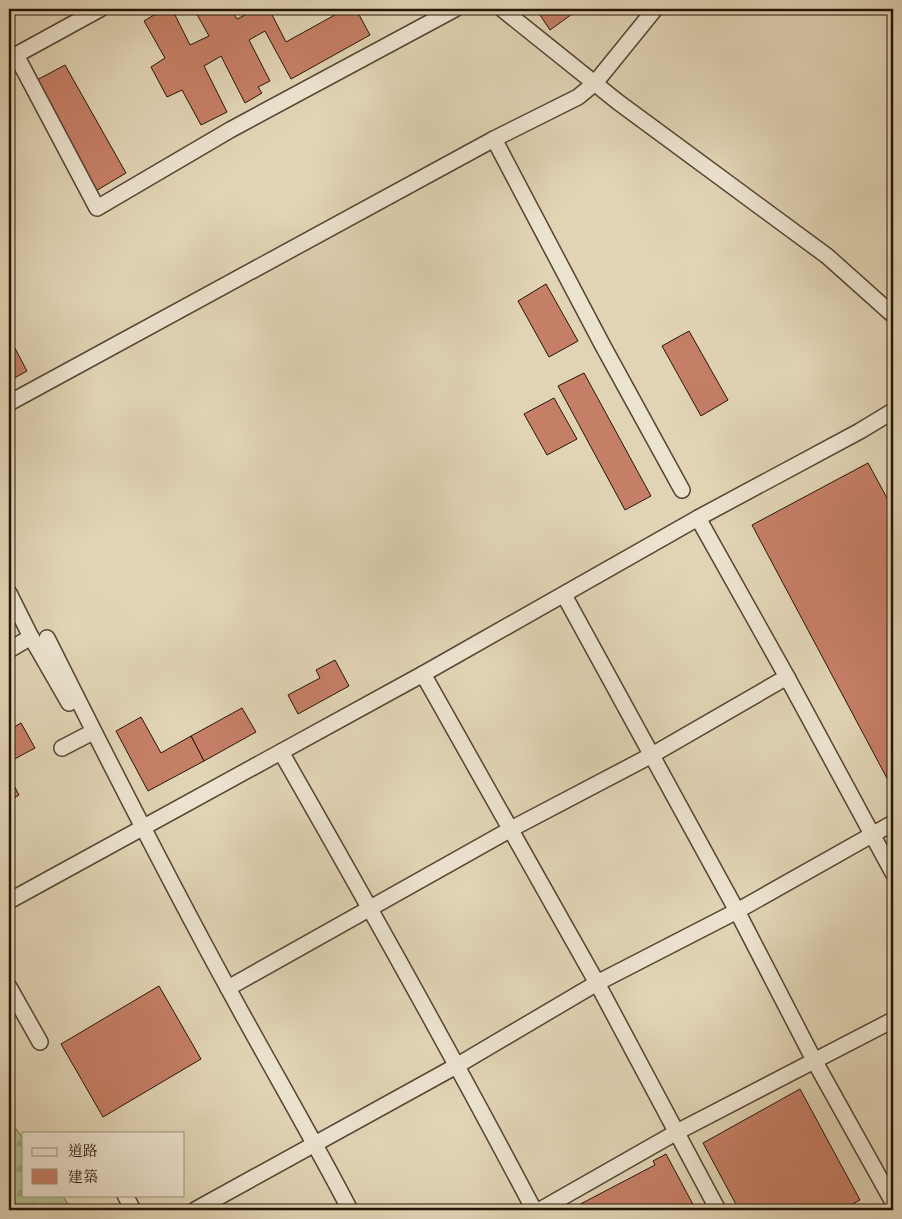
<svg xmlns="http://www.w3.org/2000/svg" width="902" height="1219" font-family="Vollkorn,'Noto Serif TC',serif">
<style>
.forest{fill:url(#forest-firs);stroke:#6b684a}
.building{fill:#c67f67;stroke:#251406}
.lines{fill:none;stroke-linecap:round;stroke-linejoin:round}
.minor-casing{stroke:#544432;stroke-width:18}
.minor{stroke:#ece3cf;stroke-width:15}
</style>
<defs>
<pattern id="forest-firs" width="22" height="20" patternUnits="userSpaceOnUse" patternTransform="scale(1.25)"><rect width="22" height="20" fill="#b1bd8e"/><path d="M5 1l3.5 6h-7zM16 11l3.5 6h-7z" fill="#98a279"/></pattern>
</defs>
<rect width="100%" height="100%" fill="#e1d4b5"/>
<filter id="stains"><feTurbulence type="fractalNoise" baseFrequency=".004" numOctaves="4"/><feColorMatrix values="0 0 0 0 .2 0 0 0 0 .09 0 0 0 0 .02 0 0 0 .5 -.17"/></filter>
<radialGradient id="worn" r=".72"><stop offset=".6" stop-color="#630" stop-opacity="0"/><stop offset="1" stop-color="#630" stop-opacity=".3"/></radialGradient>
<polygon class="forest" points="9,1119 24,1140 24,1195 62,1195 72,1210 9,1210"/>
<g class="building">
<polygon points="164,9 172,9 190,45 209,36 194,9 230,9 237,19 253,11 252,9 269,9 286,42 342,11 340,9 356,9 370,35 291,79 265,31 249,40 270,81 258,87 262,93 245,103 221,56 204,66 227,112 201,125 182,90 167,97 151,67 165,58 144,21"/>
<polygon points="536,9 579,9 550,30"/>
<polygon points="65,65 126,173 94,192 35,81"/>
<polygon points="546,284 578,341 549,357 518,301"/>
<polygon points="689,331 728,400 701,416 662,346"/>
<polygon points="9,337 27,371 9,381"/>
<polygon points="584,373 651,496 625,510 558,386"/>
<polygon points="554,398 577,439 547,455 524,414"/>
<polygon points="868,463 893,509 893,779 889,782 752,525"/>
<polygon points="335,660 349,686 298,714 288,695 320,678 316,670"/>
<polygon points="242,708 256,732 204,761 191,736"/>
<polygon points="141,717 161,753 191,736 204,761 148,791 116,731"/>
<polygon points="21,723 35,748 9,762 9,730"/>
<polygon points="9,776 19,795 9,801"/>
<polygon points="159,986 201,1059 103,1117 61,1044"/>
<polygon points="800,1089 860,1200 842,1210 739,1210 703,1143"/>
<polygon points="666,1154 696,1210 569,1210 655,1165 653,1161"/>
</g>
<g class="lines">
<defs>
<g id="minor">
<polyline points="100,9 16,55 97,208 230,130 455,9"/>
<polyline points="502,9 618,102 827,256 893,315"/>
<polyline points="494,139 603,346 682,490"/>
<polyline points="9,403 494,139 578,97 595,83 655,9"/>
<polyline points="698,518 787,677 893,873"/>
<polyline points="9,593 31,637 69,703"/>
<polyline points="564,595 737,911 815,1062 893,1202"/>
<path d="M47 638C106 756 165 873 228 988 268 1062 311 1135 350 1210"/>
<polyline points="9,650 31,637"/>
<polyline points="423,674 597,983 718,1210"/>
<polyline points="62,748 87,735"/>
<path d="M281 752C368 904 453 1056 534 1210"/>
<polyline points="9,901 423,674 698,518 860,431 893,411"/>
<polyline points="9,987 40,1042"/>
<polyline points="228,988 511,829 652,755 787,677"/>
<polyline points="125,1195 133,1210"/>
<polyline points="195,1210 458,1065 597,983 737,911 893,823"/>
<polyline points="540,1210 677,1132 893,1020"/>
</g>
</defs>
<use href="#minor" class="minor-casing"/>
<use href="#minor" class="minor"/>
</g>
<rect width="902" height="1219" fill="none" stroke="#e1d4b5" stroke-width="30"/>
<rect x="10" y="10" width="882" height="1199" fill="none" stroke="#251406" stroke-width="2.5"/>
<rect x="15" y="15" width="872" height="1189" fill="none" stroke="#251406"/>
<rect x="22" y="1132" width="162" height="65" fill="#ece3cf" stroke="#9c907f"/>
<rect x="32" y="1148" width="25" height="8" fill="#ece3cf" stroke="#9c907f"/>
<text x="68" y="1156" font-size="15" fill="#251406">道路</text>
<rect x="32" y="1169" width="25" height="15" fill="#c67f67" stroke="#9c907f"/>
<text x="68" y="1182" font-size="15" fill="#251406">建築</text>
<rect width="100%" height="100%" filter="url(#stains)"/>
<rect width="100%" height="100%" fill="url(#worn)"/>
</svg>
